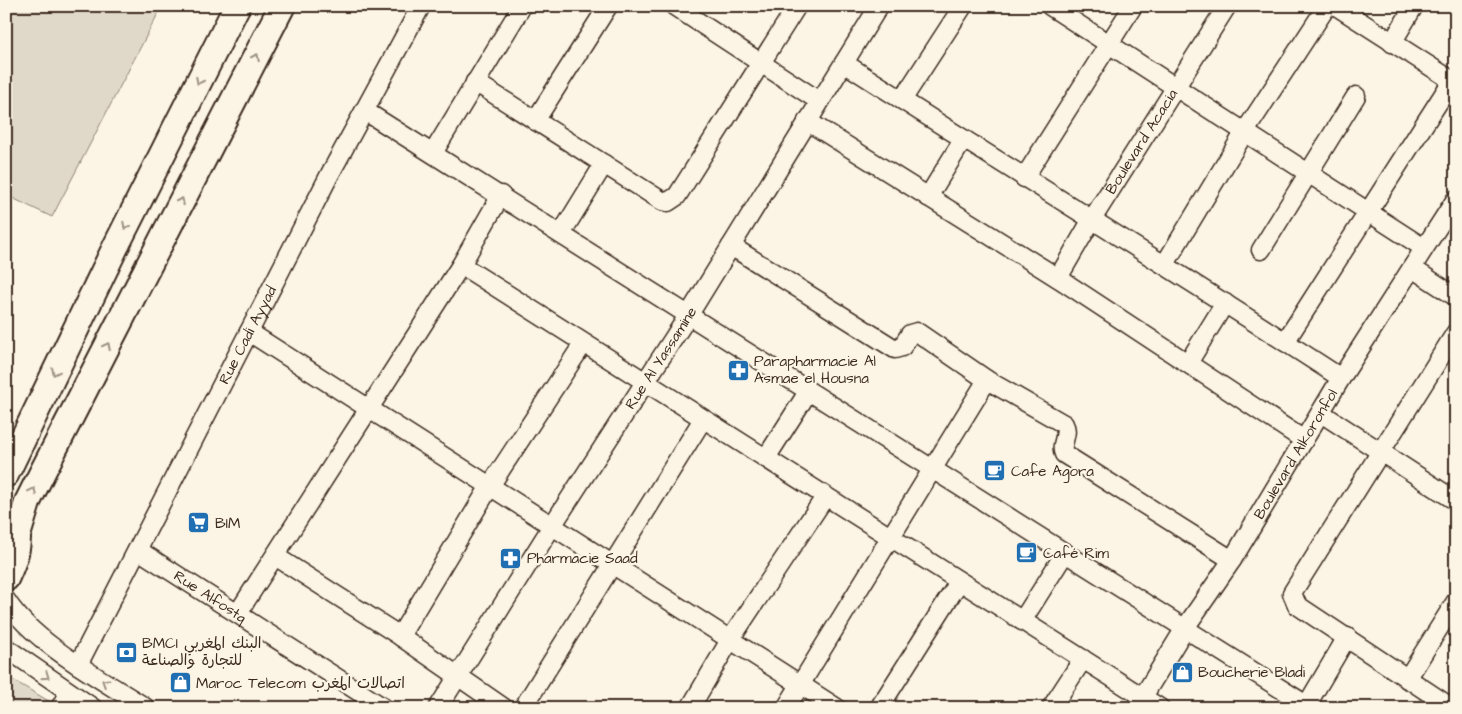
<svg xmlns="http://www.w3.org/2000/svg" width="1462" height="714" font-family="'Architects Daughter','Playpen Sans Arabic',sans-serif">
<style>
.green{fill:#e0d8c8;stroke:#8e8173}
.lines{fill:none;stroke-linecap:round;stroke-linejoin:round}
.minor-casing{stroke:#3b2a1e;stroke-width:21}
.secondary-casing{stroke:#3b2a1e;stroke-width:29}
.minor{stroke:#fcf5e5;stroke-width:18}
.secondary{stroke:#fcf5e5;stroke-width:25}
.oneway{stroke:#9c9082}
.labels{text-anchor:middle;stroke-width:4.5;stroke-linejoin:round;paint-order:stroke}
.street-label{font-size:15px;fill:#3b2a1e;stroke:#fcf5e5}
.poi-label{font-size:15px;fill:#3b2a1e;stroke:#fcf5e5;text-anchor:start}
</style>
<rect width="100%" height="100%" fill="#fcf5e5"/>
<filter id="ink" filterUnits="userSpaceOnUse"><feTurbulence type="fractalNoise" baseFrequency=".02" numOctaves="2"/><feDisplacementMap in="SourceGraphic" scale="10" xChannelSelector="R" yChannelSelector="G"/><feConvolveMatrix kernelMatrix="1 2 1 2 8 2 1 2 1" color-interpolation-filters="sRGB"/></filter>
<g filter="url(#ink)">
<g class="green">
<polygon points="6,6 162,6 52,217 6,195"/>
<polygon points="6,676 59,707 6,708"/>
</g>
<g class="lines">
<defs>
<g id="minor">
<polyline points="674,6 819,101"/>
<polyline points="1050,6 1424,248"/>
<polyline points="1336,6 1456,83"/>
<polyline points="1392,43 1414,6"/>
<path d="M844 63C1009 169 1177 271 1341 378"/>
<polyline points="475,82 662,201 668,202 677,196 797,6"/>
<polyline points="902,100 963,6"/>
<polyline points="365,111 1311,708"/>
<polyline points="535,121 608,6"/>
<polyline points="807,121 1058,278 1304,440"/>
<polyline points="433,153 522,6"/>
<polyline points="1024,178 1133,6"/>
<polyline points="928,197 963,140"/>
<polyline points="561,234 604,164"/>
<path d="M731 246 895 349 902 347 910 334 917 332 987 380 1064 424C1070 435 1059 444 1064 454L1232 560"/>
<polyline points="1261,250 1356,96"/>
<polyline points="1165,264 1244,133 1327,6"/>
<polyline points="461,265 1160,708"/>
<polyline points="1412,268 1456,297"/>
<path id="s1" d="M1058 278 1091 221 1227 6"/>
<polyline points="249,332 837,708"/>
<polyline points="1285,342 1452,81"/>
<polyline points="1188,363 1225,303"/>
<polyline points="1321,413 1456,501"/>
<polyline points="766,458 808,392"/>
<path id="s2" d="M138 550 384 708"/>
<polyline points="275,556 400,636 504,708"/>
<path d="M6 600C33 643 103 680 146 708"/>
<polyline points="238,613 461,265 501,195"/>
<polyline points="1022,621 1065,553"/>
<polyline points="400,636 490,486 583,344"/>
<polyline points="6,648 93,708"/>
<path id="s3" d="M78 665 330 174 421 6"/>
<polyline points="1407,679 1456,601"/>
<polyline points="60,708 69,692"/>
<path id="s4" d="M438 708 552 526 688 316 879 6"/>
<polyline points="523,708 703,419"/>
<polyline points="690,708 730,640 825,497"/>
<polyline points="786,708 987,380"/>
<polyline points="879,708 959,582"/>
<polyline points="1051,708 1083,659"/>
<path id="s5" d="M1136 708 1185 628 1232 560 1341 378 1456 199"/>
<polyline points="1305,708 1347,637"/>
<polyline points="1452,708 1297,605 1292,593 1456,332"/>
</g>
<g id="secondary">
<polyline points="6,474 115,248 237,6"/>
<polyline points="17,537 28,501 43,471 282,6"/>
<path d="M6 578C14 561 23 539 13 521"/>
</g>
</defs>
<use href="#minor" class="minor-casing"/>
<use href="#secondary" class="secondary-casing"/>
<use href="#minor" class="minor"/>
<use href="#secondary" class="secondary"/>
</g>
<defs><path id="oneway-chevron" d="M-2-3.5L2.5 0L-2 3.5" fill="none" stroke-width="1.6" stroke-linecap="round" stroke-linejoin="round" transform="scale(1.25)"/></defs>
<g class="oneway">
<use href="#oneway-chevron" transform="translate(256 57) rotate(-63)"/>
<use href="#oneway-chevron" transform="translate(199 81) rotate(117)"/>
<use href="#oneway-chevron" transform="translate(181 201) rotate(-63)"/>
<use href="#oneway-chevron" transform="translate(126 226) rotate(117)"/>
<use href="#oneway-chevron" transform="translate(107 346) rotate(-63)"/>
<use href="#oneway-chevron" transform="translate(55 372) rotate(116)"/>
<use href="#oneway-chevron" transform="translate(33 491) rotate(-64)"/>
<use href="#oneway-chevron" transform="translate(46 676) rotate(35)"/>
<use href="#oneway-chevron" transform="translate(105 682) rotate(-148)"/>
</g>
</g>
<defs>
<symbol id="pharmacy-square" viewBox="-11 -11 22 22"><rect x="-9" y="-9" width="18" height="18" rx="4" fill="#1f6fb2" stroke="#fcf5e5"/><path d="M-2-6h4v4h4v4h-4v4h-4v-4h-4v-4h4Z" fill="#fff"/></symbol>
<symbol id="cafe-square" viewBox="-11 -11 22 22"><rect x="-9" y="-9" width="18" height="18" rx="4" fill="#1f6fb2" stroke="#fcf5e5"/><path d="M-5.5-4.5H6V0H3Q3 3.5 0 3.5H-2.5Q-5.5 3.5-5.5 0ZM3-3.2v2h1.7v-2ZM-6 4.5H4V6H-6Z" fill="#fff"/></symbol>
<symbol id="supermarket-square" viewBox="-11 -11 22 22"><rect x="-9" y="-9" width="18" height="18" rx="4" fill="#1f6fb2" stroke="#fcf5e5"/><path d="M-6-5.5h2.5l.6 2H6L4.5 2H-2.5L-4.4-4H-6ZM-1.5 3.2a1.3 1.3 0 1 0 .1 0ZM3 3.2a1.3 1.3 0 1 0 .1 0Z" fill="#fff"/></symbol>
<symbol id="bank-square" viewBox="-11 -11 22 22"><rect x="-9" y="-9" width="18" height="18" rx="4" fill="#1f6fb2" stroke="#fcf5e5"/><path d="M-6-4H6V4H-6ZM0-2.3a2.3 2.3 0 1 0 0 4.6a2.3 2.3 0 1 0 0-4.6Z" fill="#fff"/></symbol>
<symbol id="shop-square" viewBox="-11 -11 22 22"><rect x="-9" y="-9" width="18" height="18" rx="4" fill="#1f6fb2" stroke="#fcf5e5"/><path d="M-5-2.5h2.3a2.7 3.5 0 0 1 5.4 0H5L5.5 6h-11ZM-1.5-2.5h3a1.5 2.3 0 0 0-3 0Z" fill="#fff"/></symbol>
</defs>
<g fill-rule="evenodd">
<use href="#pharmacy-square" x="726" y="358" width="25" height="25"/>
<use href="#cafe-square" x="982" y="458" width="25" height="25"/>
<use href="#supermarket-square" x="186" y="510" width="25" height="25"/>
<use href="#cafe-square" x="1014" y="540" width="25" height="25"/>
<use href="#pharmacy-square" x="498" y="546" width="25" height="25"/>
<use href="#bank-square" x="114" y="640" width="25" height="25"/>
<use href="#shop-square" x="1170" y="660" width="25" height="25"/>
<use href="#shop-square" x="168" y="670" width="25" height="25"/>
</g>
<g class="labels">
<g class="street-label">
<text dy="5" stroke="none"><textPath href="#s1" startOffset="160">Boulevard Acacia</textPath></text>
<text dy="5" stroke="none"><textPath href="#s3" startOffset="371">Rue Cadi Ayyad</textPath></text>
<text dy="5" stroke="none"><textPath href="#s4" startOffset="415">Rue Al Yassamine</textPath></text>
<text dy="5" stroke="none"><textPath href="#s5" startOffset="300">Boulevard Alkoronfol</textPath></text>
<text dy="5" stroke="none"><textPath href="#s2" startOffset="86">Rue Alfostq</textPath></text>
</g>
<g class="poi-label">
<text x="754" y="366">Parapharmacie Al<tspan x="754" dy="17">Asmae el Housna</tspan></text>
<text x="1011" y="476">Cafe Agora</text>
<text x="215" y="528">BIM</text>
<text x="1043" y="558">Café Rim</text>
<text x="527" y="563">Pharmacie Saad</text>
<text x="142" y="648">BMCI البنك المغربي<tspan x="142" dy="17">للتجارة والصناعة</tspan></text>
<text x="1198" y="677">Boucherie Bladi</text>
<text x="196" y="688">Maroc Telecom اتصالات المغرب</text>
</g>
</g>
<rect width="1462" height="714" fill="none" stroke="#fcf5e5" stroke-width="25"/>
<rect x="12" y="12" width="1437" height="689" fill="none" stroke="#3b2a1e" stroke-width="2" filter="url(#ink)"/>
</svg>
